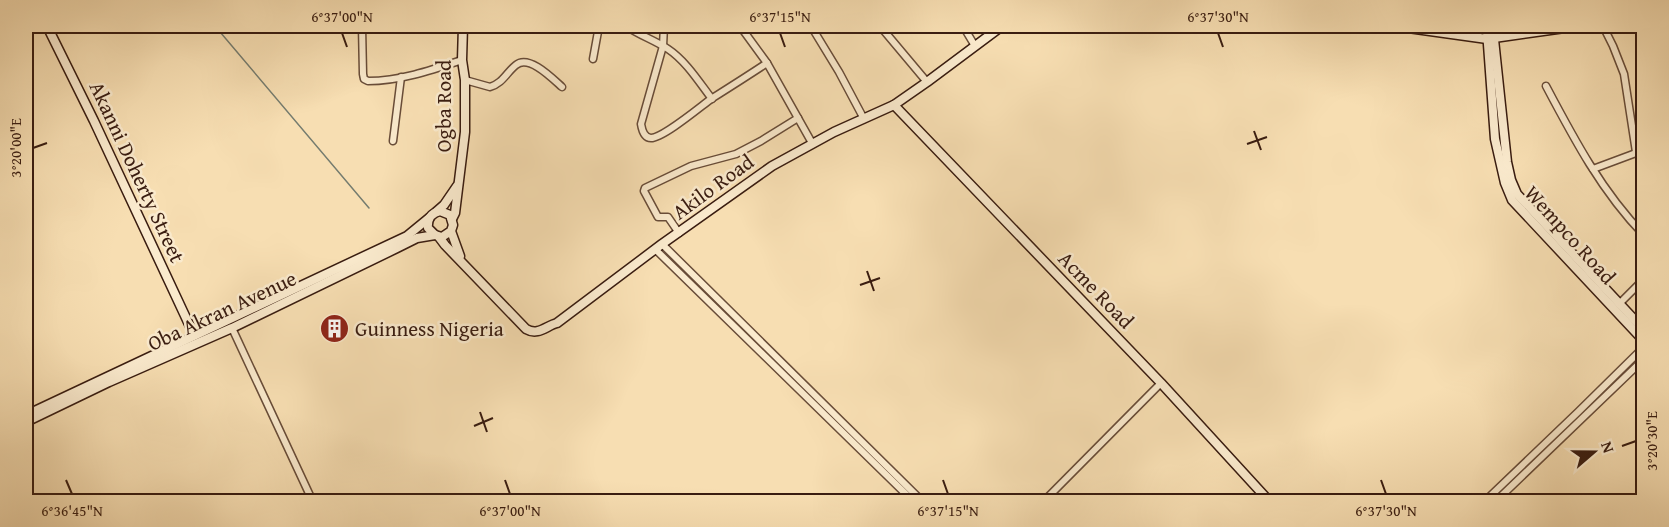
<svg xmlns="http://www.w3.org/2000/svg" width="1669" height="527" font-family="'Gentium Book Plus',serif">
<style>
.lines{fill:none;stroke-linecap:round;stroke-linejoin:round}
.stream{stroke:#757c6f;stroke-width:1.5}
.street-casing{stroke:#684c38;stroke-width:9}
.secondary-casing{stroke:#391c10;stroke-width:11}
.street{stroke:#faeacd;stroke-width:6}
.secondary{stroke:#faeacd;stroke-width:8}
.ticks{fill:none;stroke:#391c10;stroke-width:2}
.labels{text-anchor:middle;stroke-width:5;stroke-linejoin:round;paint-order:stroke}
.street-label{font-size:21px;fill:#391c10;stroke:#faeacd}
.poi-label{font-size:21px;fill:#391c10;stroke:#faeacd;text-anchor:start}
.neatline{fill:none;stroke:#391c10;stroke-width:2}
.ticks-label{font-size:15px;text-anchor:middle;fill:#391c10}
</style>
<rect width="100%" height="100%" fill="#f7deb2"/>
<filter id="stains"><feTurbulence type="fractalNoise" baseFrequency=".00333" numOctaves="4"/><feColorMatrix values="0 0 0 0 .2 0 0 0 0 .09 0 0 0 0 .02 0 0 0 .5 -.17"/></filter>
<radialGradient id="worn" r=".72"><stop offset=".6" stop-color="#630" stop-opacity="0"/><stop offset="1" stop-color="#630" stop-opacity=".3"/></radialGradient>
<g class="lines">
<polyline class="stream" points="215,26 369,208"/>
<defs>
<g id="street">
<path d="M362 26 363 74 364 79 368 81C400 81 432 70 462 60"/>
<path d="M626 26C639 35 654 40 668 49 686 61 699 82 712 99"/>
<path d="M664 26 663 46 641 124C642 130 644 138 651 138 663 138 700 107 711 99 730 87 749 75 767 63"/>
<polyline points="740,26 767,63 812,143"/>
<polyline points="811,26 839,72 864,119"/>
<polyline points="880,26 927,82"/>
<polyline points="963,26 975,46"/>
<polyline points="1603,26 1613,46 1624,74 1636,152"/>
<polyline points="593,59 599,26"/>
<path d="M465 80 490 87C503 83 506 73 516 65 529 54 553 79 562 87"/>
<path d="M1546 86C1574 139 1602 192 1644 235"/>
<polyline points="393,141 401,77"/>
<polyline points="1593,169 1644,150"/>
<polyline points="679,233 668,217 658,217 644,191 645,188 691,166 736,154 761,141 798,118"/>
<polyline points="662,244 923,502"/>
<polyline points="656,250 914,502"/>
<polyline points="1619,304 1644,279"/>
<polyline points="232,328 313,502"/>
<polyline points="1043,502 1161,383"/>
<polyline points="1484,502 1578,412 1644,347"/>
<polyline points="1495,502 1644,359"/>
</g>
<g id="secondary">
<polyline points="47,26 94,121 194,335"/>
<polyline points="1394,26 1487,39 1579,26"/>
<path d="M1437 26C1469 32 1497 31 1529 26"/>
<polyline points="1493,30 1507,162 1511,180 1517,194 1644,330"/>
<polyline points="1487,31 1495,139 1505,183 1512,200 1644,341"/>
<polyline points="894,105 1161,383 1270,502"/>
<polyline points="436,212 444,205 457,186"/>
<polyline points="452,219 455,213 465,132 465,80 462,60 463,26"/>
<path d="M451 231 442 237 435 235 428 228C427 219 431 213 440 211L450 215 453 225 451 231 460 256"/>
<path d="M439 237 445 245 526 329C538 336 546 326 557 323L662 244 772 166 834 132 894 105 927 82 1002 26"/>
<polyline points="26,415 407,236 429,218"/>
<polyline points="26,422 109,382 232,328 397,248 417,238 435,235"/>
</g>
</defs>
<use href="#street" class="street-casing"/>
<use href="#secondary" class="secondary-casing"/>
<use href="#street" class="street"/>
<use href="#secondary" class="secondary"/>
</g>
<path class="ticks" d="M342 33 347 47M780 33 785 47M1218 33 1223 47M1254 131 1261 150M1247 144 1267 137M33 148 47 143M867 271 874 291M860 285 880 278M480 412 487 432M474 426 493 418M1622 446 1636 441M66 480 72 494M505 480 510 494M943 480 948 494M1381 480 1386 494"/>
<defs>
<symbol id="building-disc" viewBox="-11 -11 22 22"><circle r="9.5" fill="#8f2418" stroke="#faeacd"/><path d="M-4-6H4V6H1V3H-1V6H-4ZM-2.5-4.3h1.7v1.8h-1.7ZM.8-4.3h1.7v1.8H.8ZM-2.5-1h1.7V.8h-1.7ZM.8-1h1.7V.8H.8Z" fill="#fff"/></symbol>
</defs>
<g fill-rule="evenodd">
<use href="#building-disc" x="318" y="312" width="33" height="33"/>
</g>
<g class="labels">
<g class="street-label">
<text transform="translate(444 106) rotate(-90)" y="7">Ogba Road</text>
<text transform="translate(137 172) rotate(65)" y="7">Akanni Doherty Street</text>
<text transform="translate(713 187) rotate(-36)" y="7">Akilo Road</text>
<text transform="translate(1570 235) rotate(48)" y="7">Wempco Road</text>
<text transform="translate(1096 290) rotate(46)" y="7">Acme Road</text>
<text transform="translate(222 311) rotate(-25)" y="7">Oba Akran Avenue</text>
</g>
<g class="poi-label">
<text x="355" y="336">Guinness Nigeria</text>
</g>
</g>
<rect width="1669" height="527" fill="none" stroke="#f7deb2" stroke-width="66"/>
<g transform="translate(1594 452) rotate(70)" stroke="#faeacd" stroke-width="4.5" paint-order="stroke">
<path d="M0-4.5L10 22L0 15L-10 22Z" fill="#391c10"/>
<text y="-9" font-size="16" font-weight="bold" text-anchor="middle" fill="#391c10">N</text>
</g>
<rect x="33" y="33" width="1603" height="461" class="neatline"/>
<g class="ticks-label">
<text x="342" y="22">6°37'00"N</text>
<text x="780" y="22">6°37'15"N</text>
<text x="1218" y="22">6°37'30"N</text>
<text transform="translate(16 148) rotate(-90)" y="5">3°20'00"E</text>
<text transform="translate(1652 441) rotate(-90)" y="5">3°20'30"E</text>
<text x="72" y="516">6°36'45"N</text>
<text x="510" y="516">6°37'00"N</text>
<text x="948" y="516">6°37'15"N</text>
<text x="1386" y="516">6°37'30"N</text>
</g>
<rect width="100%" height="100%" filter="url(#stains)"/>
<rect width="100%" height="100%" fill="url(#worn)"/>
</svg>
